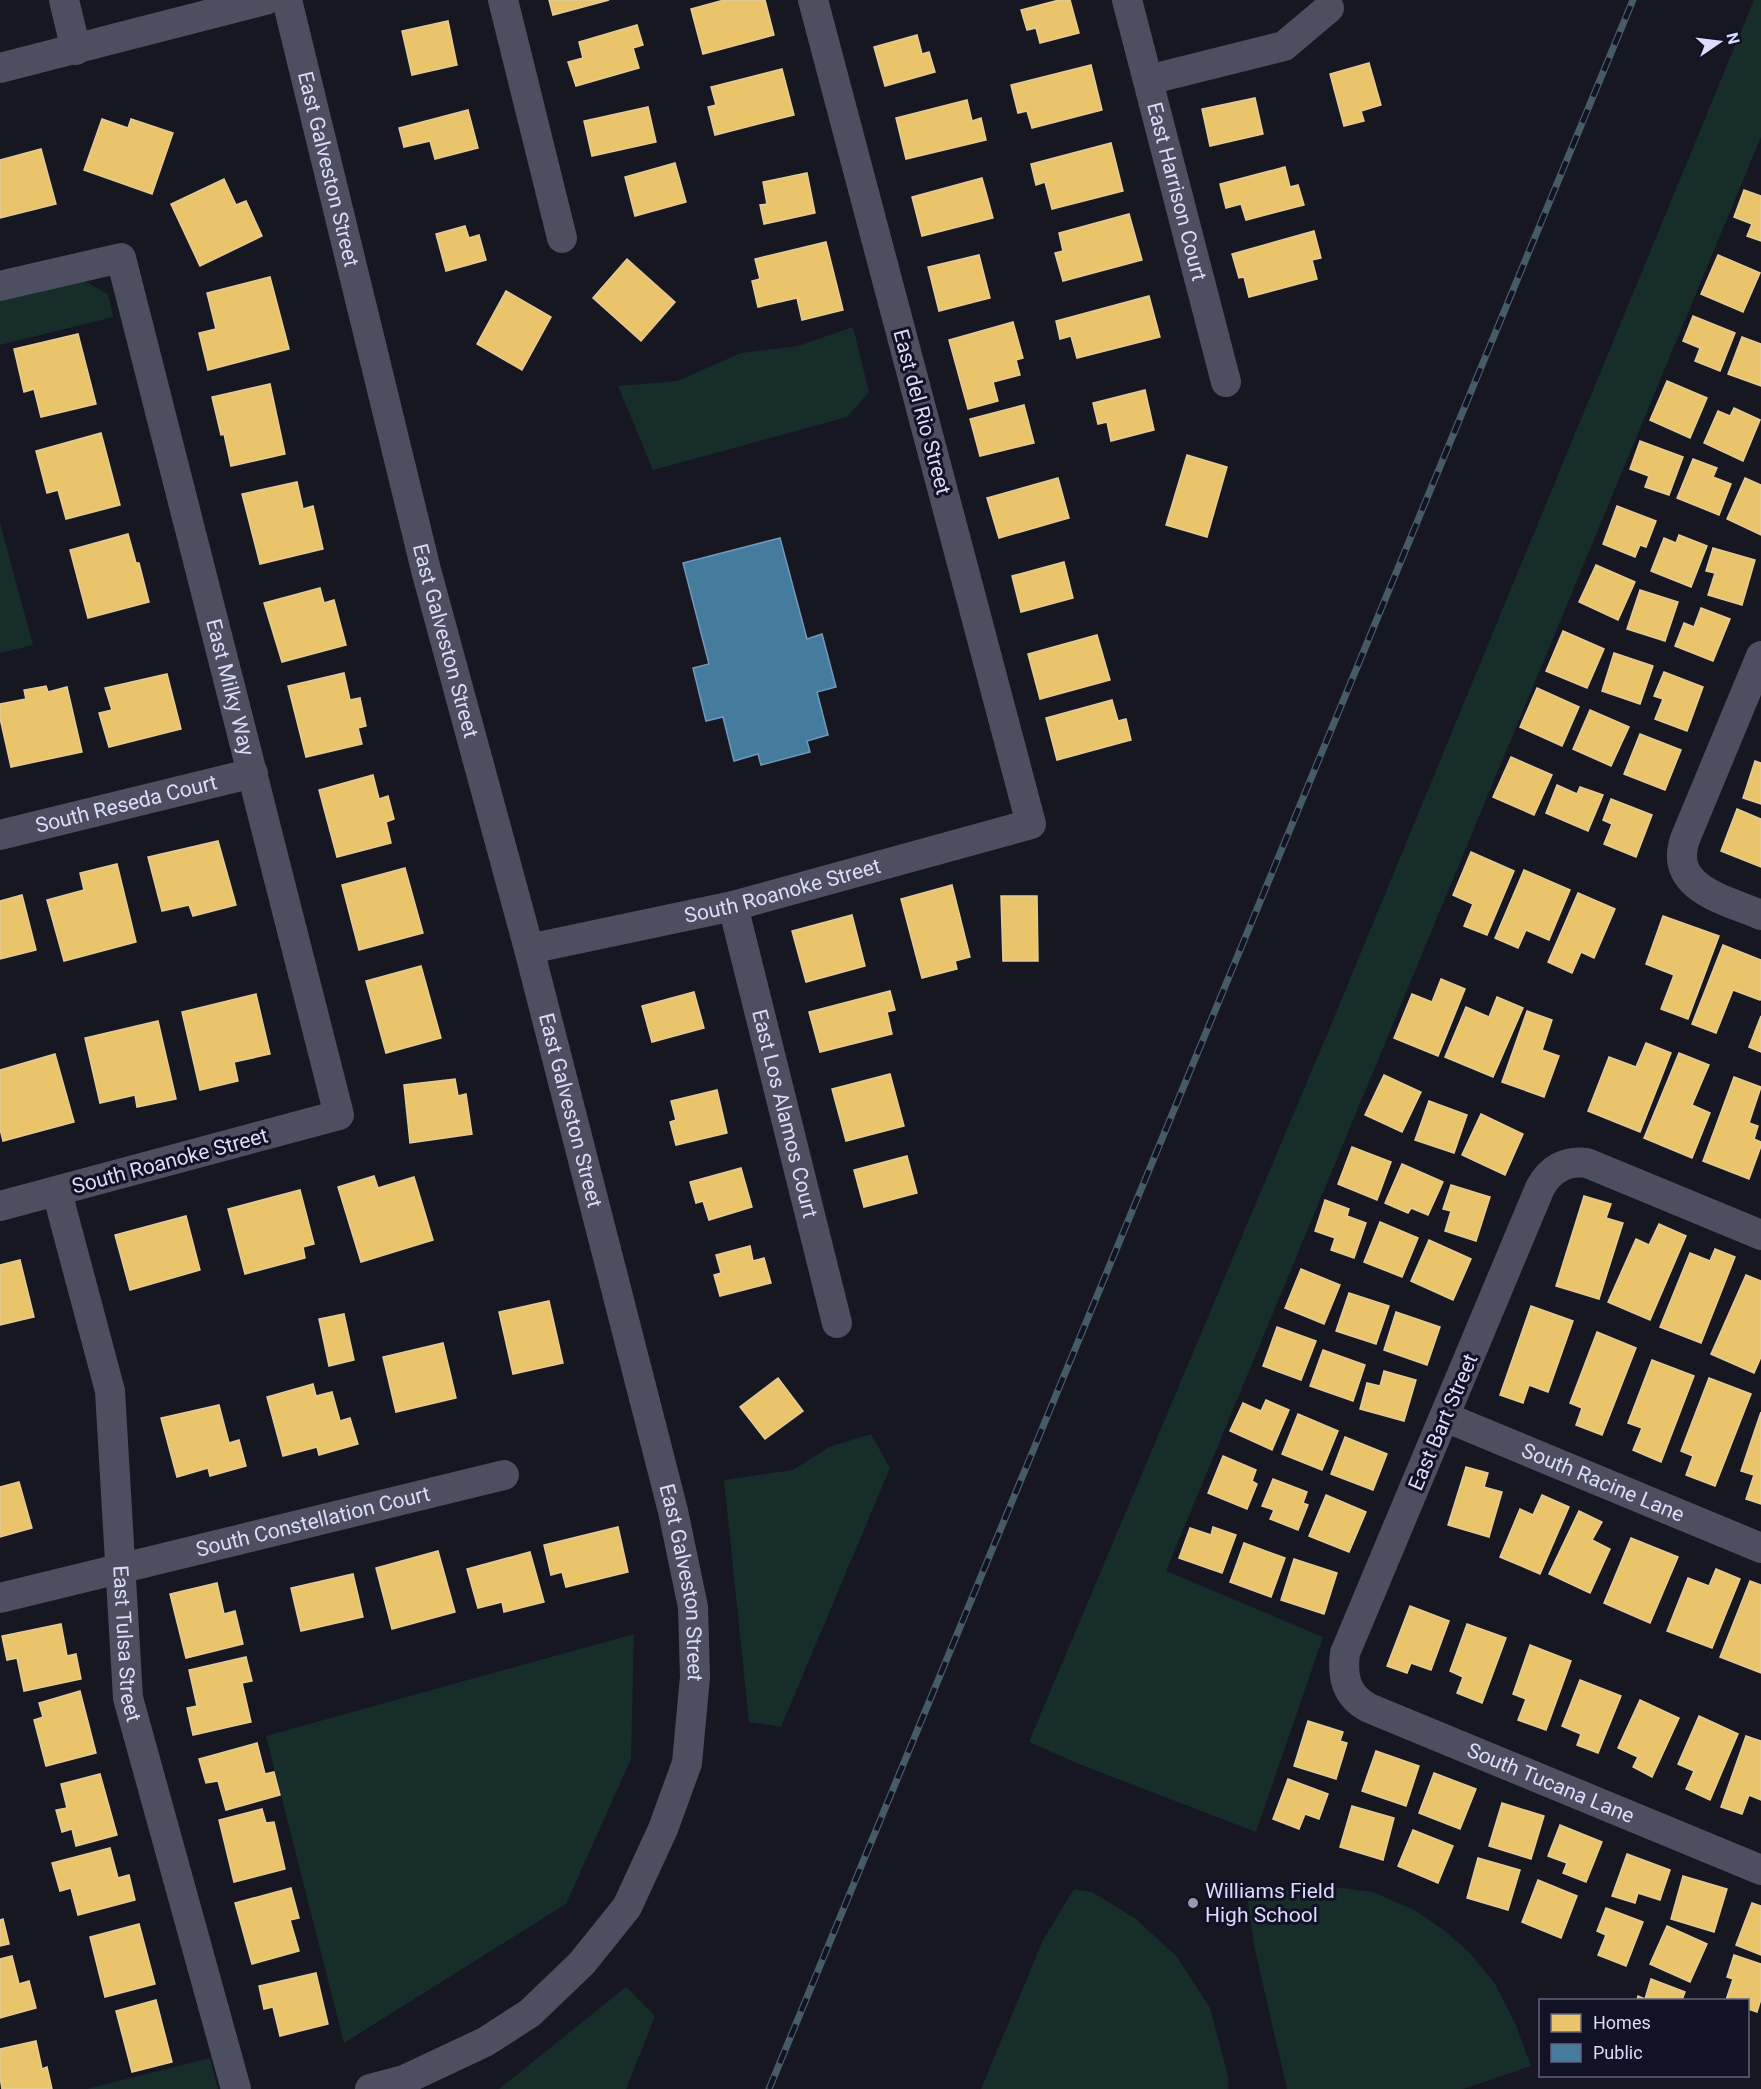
<svg xmlns="http://www.w3.org/2000/svg" width="1761" height="2089" font-family="Roboto,sans-serif">
<style>
.green{fill:#162d2a}
.homes{fill:#e9c46a;stroke:#e5cb96;stroke-width:1.5}
.public{fill:#457b9d;stroke:#7298ba;stroke-width:1.5}
.lines{fill:none;stroke-linecap:round;stroke-linejoin:round}
.minor{stroke:#4d4f61;stroke-width:30}
.rail-casing{stroke:#455c67;stroke-width:7}
.rail{stroke:#121227;stroke-width:4.5;stroke-dasharray:14;stroke-linecap:butt}
.poi-dot{fill:#9697b0;stroke:#121227;stroke-width:2}
.labels{text-anchor:middle;stroke-width:6;stroke-linejoin:round;paint-order:stroke}
.street-label{font-size:21px;fill:#dbdcfc;stroke:#121227}
.poi-label{font-size:21px;fill:#dbdcfc;stroke:#121227;text-anchor:start}
</style>
<rect width="100%" height="100%" fill="#171722"/>
<g class="green">
<polygon points="1754,0 1761,0 1761,137 1166,1571 1323,1637 1256,1832 1084,1766 1029,1742 1331,1025"/>
<polygon points="79,278 108,294 113,317 0,345 0,300"/>
<polygon points="853,327 869,392 847,417 653,470 618,386 677,381 741,353 798,346"/>
<polygon points="0,523 33,645 0,653"/>
<polygon points="871,1434 890,1468 781,1727 749,1722 724,1480 793,1470 829,1447"/>
<polygon points="634,1634 631,1759 566,1904 344,2043 266,1736"/>
<polygon points="1327,1886 1373,1892 1414,1910 1444,1930 1470,1953 1495,1984 1515,2023 1531,2066 1463,2089 1287,2089 1255,1950 1247,1897 1285,1890"/>
<polygon points="1074,1889 1092,1892 1136,1919 1177,1957 1210,2008 1228,2076 1228,2089 981,2089 1043,1940"/>
<polygon points="626,1987 655,2016 626,2089 499,2089"/>
<polygon points="210,2058 218,2089 87,2089"/>
</g>
<g class="homes">
<polygon points="549,0 609,0 553,15"/>
<polygon points="724,0 765,0 774,35 703,54 691,9"/>
<polygon points="1059,0 1070,0 1079,33 1040,43 1036,28 1027,30 1021,10"/>
<polygon points="448,21 457,65 412,75 402,31"/>
<polygon points="637,25 643,45 633,48 639,68 576,86 568,62 583,58 579,42"/>
<polygon points="917,35 922,54 929,52 935,72 885,86 874,47"/>
<polygon points="1369,63 1381,105 1361,111 1364,121 1344,126 1330,74"/>
<polygon points="1091,65 1102,110 1032,128 1027,111 1018,113 1011,85"/>
<polygon points="782,69 794,115 715,135 708,107 716,105 711,87"/>
<polygon points="1255,98 1263,134 1210,146 1202,109"/>
<polygon points="967,100 972,121 981,118 986,140 906,159 896,118"/>
<polygon points="648,107 656,142 592,156 584,121"/>
<polygon points="468,110 478,148 435,159 430,141 404,147 399,128"/>
<polygon points="102,119 128,128 131,119 173,133 152,194 84,170"/>
<polygon points="1111,143 1123,191 1052,209 1045,182 1036,185 1031,164"/>
<polygon points="41,149 56,204 0,218 0,160"/>
<polygon points="675,163 686,202 635,216 625,177"/>
<polygon points="1285,167 1290,187 1298,185 1304,205 1246,220 1241,204 1226,208 1220,184"/>
<polygon points="807,173 815,213 764,224 760,205 767,204 763,182"/>
<polygon points="982,178 993,218 922,236 912,197"/>
<polygon points="224,179 236,205 246,201 262,236 200,266 171,204"/>
<polygon points="1744,190 1761,196 1761,241 1747,236 1752,224 1734,217"/>
<polygon points="1129,214 1142,260 1063,281 1055,253 1063,251 1059,233"/>
<polygon points="465,226 469,238 479,235 486,260 446,271 436,234"/>
<polygon points="1314,231 1321,258 1312,260 1317,279 1249,297 1244,277 1239,278 1232,254"/>
<polygon points="826,242 843,310 802,320 797,298 758,307 752,281 760,279 755,259"/>
<polygon points="979,255 990,298 939,311 928,267"/>
<polygon points="1718,255 1760,273 1743,312 1701,294"/>
<polygon points="627,259 675,302 641,341 593,298"/>
<polygon points="270,277 289,349 208,370 199,333 216,329 207,293"/>
<polygon points="506,291 551,317 522,370 477,344"/>
<polygon points="1149,296 1160,337 1077,358 1071,336 1060,339 1056,321"/>
<polygon points="1693,316 1735,333 1720,371 1695,361 1700,348 1683,341"/>
<polygon points="1013,322 1023,358 1016,360 1020,375 993,382 998,401 968,409 949,340"/>
<polygon points="78,334 96,404 41,417 34,389 24,392 14,349"/>
<polygon points="1742,337 1761,344 1761,386 1728,374"/>
<polygon points="1667,381 1707,398 1690,438 1650,420"/>
<polygon points="270,384 285,454 231,466 224,434 221,435 212,397"/>
<polygon points="1145,390 1154,430 1111,441 1107,422 1098,424 1093,403"/>
<polygon points="1024,405 1034,443 980,456 970,419"/>
<polygon points="1734,408 1760,420 1743,461 1704,443 1718,411 1730,416"/>
<polygon points="101,433 120,505 66,519 58,490 47,493 36,451"/>
<polygon points="1640,441 1683,457 1669,495 1645,487 1649,476 1630,469"/>
<polygon points="1187,455 1227,467 1207,537 1166,525"/>
<polygon points="1693,459 1717,468 1713,477 1731,484 1719,515 1677,498"/>
<polygon points="1058,478 1069,518 999,538 987,498"/>
<polygon points="1745,478 1761,485 1761,535 1727,519"/>
<polygon points="297,482 303,509 313,506 323,549 260,564 242,494"/>
<polygon points="1617,506 1656,521 1646,547 1640,545 1635,557 1603,544"/>
<polygon points="128,534 136,563 139,563 149,602 88,618 70,550"/>
<polygon points="1679,535 1707,546 1691,587 1651,571 1664,538 1676,543"/>
<polygon points="1713,548 1755,560 1742,605 1708,595 1715,573 1706,571"/>
<polygon points="1064,562 1073,598 1021,612 1012,576"/>
<polygon points="1596,565 1635,582 1618,620 1579,602"/>
<polygon points="320,588 324,603 334,600 346,645 282,662 264,603"/>
<polygon points="1640,590 1678,602 1665,641 1627,629"/>
<polygon points="1701,608 1730,619 1713,661 1675,646 1684,623 1694,627"/>
<polygon points="1563,631 1604,649 1587,688 1546,671"/>
<polygon points="1097,635 1110,680 1040,699 1028,654"/>
<polygon points="1614,653 1653,666 1640,704 1602,691"/>
<polygon points="1664,672 1703,687 1687,731 1655,719 1663,699 1654,696"/>
<polygon points="344,673 350,700 360,698 366,726 358,728 362,744 306,757 288,686"/>
<polygon points="167,674 181,729 109,747 99,713 112,710 105,688"/>
<polygon points="46,686 48,692 67,687 82,752 11,767 0,718 0,704 26,699 24,690"/>
<polygon points="1537,688 1579,707 1562,746 1520,727"/>
<polygon points="1112,700 1118,721 1126,719 1131,740 1057,760 1046,718"/>
<polygon points="1590,710 1629,727 1611,766 1573,749"/>
<polygon points="1640,734 1681,750 1665,790 1624,774"/>
<polygon points="1511,757 1552,775 1534,815 1493,797"/>
<polygon points="1755,761 1761,763 1761,804 1743,798"/>
<polygon points="373,775 379,799 388,796 394,819 386,822 391,843 337,857 319,790"/>
<polygon points="1557,785 1577,794 1580,787 1603,795 1588,831 1546,813"/>
<polygon points="1611,799 1652,815 1636,857 1604,844 1612,824 1603,820"/>
<polygon points="1737,809 1761,819 1761,867 1721,851"/>
<polygon points="218,841 236,905 193,916 189,905 162,911 148,857"/>
<polygon points="1471,852 1514,871 1487,935 1464,926 1473,904 1453,895"/>
<polygon points="117,864 136,942 64,961 47,900 84,890 80,873"/>
<polygon points="405,868 423,933 359,950 342,885"/>
<polygon points="1524,870 1570,890 1549,940 1526,930 1518,948 1495,938"/>
<polygon points="952,885 970,957 955,961 957,969 922,978 901,899"/>
<polygon points="1578,893 1615,909 1594,958 1581,952 1572,973 1548,962"/>
<polygon points="22,895 36,950 0,959 0,901"/>
<polygon points="1001,896 1037,896 1038,961 1003,961"/>
<polygon points="852,915 865,966 806,982 792,931"/>
<polygon points="1663,916 1719,936 1688,1019 1661,1009 1674,975 1646,964"/>
<polygon points="1723,945 1761,960 1761,998 1760,1000 1733,990 1716,1033 1692,1024"/>
<polygon points="421,966 441,1038 386,1053 366,981"/>
<polygon points="1441,979 1465,989 1438,1056 1394,1038 1412,994 1432,1002"/>
<polygon points="890,991 895,1010 887,1012 892,1034 820,1052 809,1012"/>
<polygon points="694,992 704,1028 652,1042 642,1006"/>
<polygon points="256,994 270,1054 234,1062 238,1081 200,1090 182,1012"/>
<polygon points="1497,997 1523,1008 1493,1077 1445,1057 1466,1007 1489,1017"/>
<polygon points="1527,1011 1552,1020 1542,1050 1559,1056 1544,1097 1502,1082"/>
<polygon points="1761,1016 1761,1052 1749,1047"/>
<polygon points="158,1021 176,1099 137,1107 135,1095 100,1103 85,1038"/>
<polygon points="1646,1043 1671,1053 1640,1132 1588,1111 1609,1057 1636,1067"/>
<polygon points="1679,1053 1709,1065 1692,1105 1710,1113 1692,1158 1644,1138"/>
<polygon points="55,1054 74,1122 3,1141 0,1129 0,1070"/>
<polygon points="890,1074 904,1126 846,1141 832,1089"/>
<polygon points="1384,1075 1421,1092 1402,1132 1365,1115"/>
<polygon points="1734,1077 1761,1087 1749,1123 1758,1126 1754,1139 1761,1142 1761,1146 1749,1179 1703,1161"/>
<polygon points="455,1079 458,1096 466,1094 472,1134 410,1143 404,1085"/>
<polygon points="717,1090 727,1133 676,1145 670,1122 676,1120 671,1101"/>
<polygon points="1429,1101 1467,1115 1454,1153 1415,1140"/>
<polygon points="1481,1114 1523,1134 1505,1175 1462,1155"/>
<polygon points="1352,1147 1391,1162 1377,1200 1338,1184"/>
<polygon points="907,1156 917,1193 864,1207 854,1170"/>
<polygon points="1402,1164 1443,1182 1428,1215 1411,1208 1408,1213 1385,1203"/>
<polygon points="741,1168 752,1207 709,1220 703,1201 696,1203 690,1182"/>
<polygon points="374,1176 378,1188 414,1177 433,1240 361,1262 338,1187"/>
<polygon points="1451,1185 1490,1197 1476,1241 1445,1231 1451,1211 1443,1209"/>
<polygon points="300,1190 314,1244 303,1247 305,1258 245,1274 228,1209"/>
<polygon points="1584,1196 1611,1204 1606,1218 1623,1223 1599,1299 1556,1286"/>
<polygon points="1325,1200 1349,1209 1347,1216 1366,1223 1354,1258 1331,1250 1335,1238 1315,1231"/>
<polygon points="186,1216 200,1270 130,1290 115,1235"/>
<polygon points="1380,1222 1418,1238 1402,1277 1364,1262"/>
<polygon points="1659,1224 1686,1236 1650,1320 1608,1302 1636,1239 1649,1245"/>
<polygon points="1429,1240 1471,1259 1453,1300 1411,1281"/>
<polygon points="750,1246 753,1261 764,1258 771,1283 720,1296 714,1275 721,1273 716,1255"/>
<polygon points="1715,1249 1735,1257 1701,1343 1660,1327 1690,1253 1710,1261"/>
<polygon points="20,1260 34,1317 0,1325 0,1265"/>
<polygon points="1301,1269 1340,1285 1324,1324 1285,1308"/>
<polygon points="1746,1275 1761,1281 1761,1357 1754,1373 1711,1354"/>
<polygon points="1349,1293 1389,1306 1376,1344 1336,1331"/>
<polygon points="549,1301 563,1363 513,1374 499,1312"/>
<polygon points="1531,1306 1573,1321 1548,1392 1529,1385 1523,1403 1500,1395"/>
<polygon points="1396,1312 1440,1327 1427,1365 1384,1350"/>
<polygon points="344,1314 354,1360 329,1366 319,1319"/>
<polygon points="1277,1327 1316,1341 1301,1380 1263,1366"/>
<polygon points="1597,1332 1636,1348 1602,1435 1576,1425 1582,1408 1570,1403"/>
<polygon points="443,1343 456,1398 396,1412 383,1357"/>
<polygon points="1323,1350 1365,1365 1353,1401 1310,1386"/>
<polygon points="1652,1360 1694,1376 1661,1462 1633,1450 1642,1428 1628,1423"/>
<polygon points="1384,1371 1416,1380 1404,1421 1360,1409 1367,1383 1380,1386"/>
<polygon points="778,1378 803,1411 765,1439 740,1407"/>
<polygon points="1709,1378 1751,1394 1715,1486 1686,1475 1693,1456 1681,1451"/>
<polygon points="313,1384 316,1396 332,1392 340,1421 350,1418 358,1444 319,1455 317,1447 283,1456 267,1397"/>
<polygon points="1266,1400 1289,1410 1272,1450 1230,1431 1243,1403 1261,1411"/>
<polygon points="219,1405 229,1443 239,1440 246,1466 210,1476 208,1468 177,1477 161,1418"/>
<polygon points="1761,1412 1761,1504 1746,1499 1754,1475 1741,1471"/>
<polygon points="1298,1414 1338,1431 1322,1470 1282,1454"/>
<polygon points="1345,1437 1387,1454 1373,1490 1331,1474"/>
<polygon points="1223,1456 1256,1470 1252,1481 1257,1484 1247,1509 1208,1493"/>
<polygon points="1466,1467 1488,1473 1484,1487 1502,1492 1489,1537 1448,1525"/>
<polygon points="1273,1479 1307,1492 1303,1503 1308,1505 1298,1530 1270,1519 1274,1510 1262,1506"/>
<polygon points="19,1482 32,1528 0,1537 0,1487"/>
<polygon points="1326,1495 1366,1512 1349,1552 1309,1536"/>
<polygon points="1542,1495 1569,1507 1540,1574 1500,1557 1520,1509 1533,1515"/>
<polygon points="1579,1511 1602,1522 1592,1540 1610,1549 1590,1593 1549,1574"/>
<polygon points="618,1527 628,1572 566,1587 562,1572 551,1575 544,1545"/>
<polygon points="1213,1527 1236,1535 1222,1573 1179,1558 1190,1528 1211,1535"/>
<polygon points="1631,1538 1678,1557 1650,1623 1604,1603"/>
<polygon points="1244,1543 1285,1558 1271,1597 1230,1582"/>
<polygon points="438,1551 455,1612 392,1629 376,1568"/>
<polygon points="530,1552 544,1602 504,1612 502,1602 478,1608 467,1569"/>
<polygon points="1294,1559 1337,1573 1324,1614 1281,1600"/>
<polygon points="1716,1569 1740,1579 1712,1648 1667,1631 1688,1578 1709,1586"/>
<polygon points="353,1574 363,1617 301,1631 291,1588"/>
<polygon points="1750,1581 1761,1585 1761,1673 1720,1657"/>
<polygon points="217,1583 224,1614 235,1611 243,1644 186,1658 170,1594"/>
<polygon points="1410,1606 1449,1621 1431,1670 1411,1663 1407,1673 1387,1666"/>
<polygon points="61,1624 67,1656 76,1654 81,1679 24,1691 17,1658 7,1660 2,1636"/>
<polygon points="1467,1624 1506,1638 1482,1703 1457,1693 1463,1677 1450,1671"/>
<polygon points="1530,1645 1571,1661 1546,1730 1518,1720 1526,1699 1513,1694"/>
<polygon points="246,1657 252,1681 242,1683 251,1722 193,1735 187,1708 197,1706 189,1670"/>
<polygon points="1580,1680 1621,1696 1598,1753 1577,1745 1581,1734 1562,1726"/>
<polygon points="80,1691 96,1753 46,1766 34,1720 43,1717 39,1703"/>
<polygon points="1640,1700 1679,1718 1652,1777 1633,1767 1638,1757 1618,1748"/>
<polygon points="1699,1716 1738,1734 1710,1800 1686,1789 1694,1771 1678,1764"/>
<polygon points="1308,1721 1343,1732 1340,1741 1347,1743 1336,1779 1294,1766"/>
<polygon points="1746,1736 1761,1741 1761,1800 1749,1795 1742,1814 1721,1807"/>
<polygon points="257,1743 265,1774 274,1772 280,1795 226,1810 218,1781 206,1783 199,1759"/>
<polygon points="1376,1751 1419,1766 1406,1806 1362,1791"/>
<polygon points="1434,1773 1476,1789 1460,1829 1419,1813"/>
<polygon points="100,1774 117,1835 76,1846 72,1829 62,1832 56,1810 67,1808 61,1784"/>
<polygon points="1288,1779 1328,1794 1319,1819 1305,1814 1299,1829 1273,1819"/>
<polygon points="1502,1803 1544,1816 1531,1859 1489,1846"/>
<polygon points="1352,1806 1394,1818 1383,1860 1340,1847"/>
<polygon points="262,1809 266,1823 274,1822 285,1869 234,1882 219,1820"/>
<polygon points="1560,1825 1602,1842 1586,1882 1563,1873 1567,1863 1548,1856"/>
<polygon points="1413,1830 1453,1846 1438,1883 1398,1866"/>
<polygon points="110,1848 118,1878 129,1875 135,1900 78,1915 71,1888 60,1891 52,1863"/>
<polygon points="1627,1854 1670,1870 1660,1900 1638,1893 1635,1903 1612,1896"/>
<polygon points="1478,1858 1520,1870 1508,1910 1467,1898"/>
<polygon points="1683,1876 1727,1889 1714,1932 1671,1919"/>
<polygon points="1538,1880 1577,1896 1561,1938 1522,1922"/>
<polygon points="291,1888 299,1918 290,1920 299,1951 252,1964 235,1903"/>
<polygon points="1752,1903 1761,1906 1761,1955 1736,1945"/>
<polygon points="1606,1908 1643,1922 1626,1966 1598,1955 1606,1935 1597,1931"/>
<polygon points="3,1919 9,1944 0,1946 0,1920"/>
<polygon points="139,1924 155,1984 105,1997 90,1937"/>
<polygon points="1667,1926 1707,1944 1690,1982 1650,1964"/>
<polygon points="1734,1955 1761,1964 1761,1999 1757,2012 1748,2009 1748,2000 1726,2000 1733,1979 1727,1977"/>
<polygon points="12,1956 19,1984 29,1981 36,2008 0,2018 0,1959"/>
<polygon points="316,1973 328,2024 280,2036 273,2007 264,2009 259,1986"/>
<polygon points="1651,1979 1685,1992 1682,2000 1637,2000 1638,1996 1645,1999"/>
<polygon points="156,2000 172,2062 132,2072 116,2011"/>
<polygon points="36,2041 42,2069 47,2067 52,2089 2,2089 0,2077 0,2049"/>
</g>
<polygon class="public" points="780,538 807,639 822,634 836,687 817,692 828,735 807,741 810,752 761,765 758,754 734,761 723,717 706,721 693,668 709,664 683,563"/>
<g class="lines">
<g class="minor">
<polyline points="64,0 76,50"/>
<path id="s1" d="M287 0 426 570 529 949 673 1511 693 1607 695 1677 687 1763 663 1829 627 1907 582 1963 530 2013 485 2042 404 2080 370 2089"/>
<polyline points="503,0 562,238"/>
<path id="s2" d="M1127 0 1226 382"/>
<polyline points="0,68 265,0"/>
<polyline points="1148,80 1284,46 1329,8"/>
<path id="s3" d="M0 286 121 258 339 1115 0 1206"/>
<path d="M1761 656 1685 839C1668 889 1727 900 1761 915"/>
<path id="s4" d="M0 835 253 773"/>
<path id="s5" d="M733 906 837 1323"/>
<path id="s6" d="M529 949 733 906 1031 824 813 0"/>
<path id="s7" d="M57 1192 110 1391 128 1698 236 2089"/>
<path id="s8" d="M1761 1235 1587 1163C1566 1160 1550 1169 1540 1188L1345 1653C1342 1677 1346 1696 1369 1708L1761 1870"/>
<path id="s9" d="M1445 1417 1761 1548"/>
<path id="s10" d="M0 1598 504 1475"/>
</g>
<defs>
<polyline id="rail" points="769,2089 1633,0"/>
</defs>
<use href="#rail" class="rail-casing"/>
<use href="#rail" class="rail"/>
</g>
<circle class="poi-dot" cx="1193" cy="1903" r="6"/>
<g class="labels">
<g class="street-label">
<text dy="7" stroke="none"><textPath href="#s1" startOffset="174">East Galveston Street</textPath></text>
<text dy="7" stroke="none"><textPath href="#s2" startOffset="198">East Harrison Court</textPath></text>
<text transform="translate(922 412) rotate(75)" y="7">East del Rio Street</text>
<text dy="7" stroke="none"><textPath href="#s1" startOffset="660">East Galveston Street</textPath></text>
<text dy="7" stroke="none"><textPath href="#s3" startOffset="567">East Milky Way</textPath></text>
<text dy="7" stroke="none"><textPath href="#s4" startOffset="130">South Reseda Court</textPath></text>
<text dy="7" stroke="none"><textPath href="#s6" startOffset="260">South Roanoke Street</textPath></text>
<text dy="7" stroke="none"><textPath href="#s1" startOffset="1146">East Galveston Street</textPath></text>
<text dy="7" stroke="none"><textPath href="#s5" startOffset="214">East Los Alamos Court</textPath></text>
<text transform="translate(170 1161) rotate(-15)" y="7">South Roanoke Street</text>
<text transform="translate(1443 1422) rotate(-67)" y="7">East Bart Street</text>
<text dy="7" stroke="none"><textPath href="#s9" startOffset="171">South Racine Lane</textPath></text>
<text dy="7" stroke="none"><textPath href="#s10" startOffset="322">South Constellation Court</textPath></text>
<text dy="7" stroke="none"><textPath href="#s1" startOffset="1632">East Galveston Street</textPath></text>
<text dy="7" stroke="none"><textPath href="#s7" startOffset="459">East Tulsa Street</textPath></text>
<text dy="7" stroke="none"><textPath href="#s8" startOffset="1011">South Tucana Lane</textPath></text>
</g>
<g class="poi-label">
<text x="1205" y="1898">Williams Field<tspan x="1205" dy="24">High School</tspan></text>
</g>
</g>
<rect x="1539" y="1999" width="210" height="78" fill="#121227" stroke="#62637c" stroke-width="1.5"/>
<rect x="1551" y="2014" width="30" height="18" fill="#e9c46a" stroke="#62637c" stroke-width="1.5"/>
<text x="1593" y="2029" font-size="18" fill="#dbdcfc">Homes</text>
<rect x="1551" y="2044" width="30" height="18" fill="#457b9d" stroke="#62637c" stroke-width="1.5"/>
<text x="1593" y="2059" font-size="18" fill="#dbdcfc">Public</text>
<g transform="translate(1719 42) rotate(76)" stroke="#121227" stroke-width="4.5" paint-order="stroke">
<path d="M0-4.5L10 22L0 15L-10 22Z" fill="#dbdcfc"/>
<text y="-9" font-size="16" font-weight="bold" text-anchor="middle" fill="#dbdcfc">N</text>
</g>
</svg>
